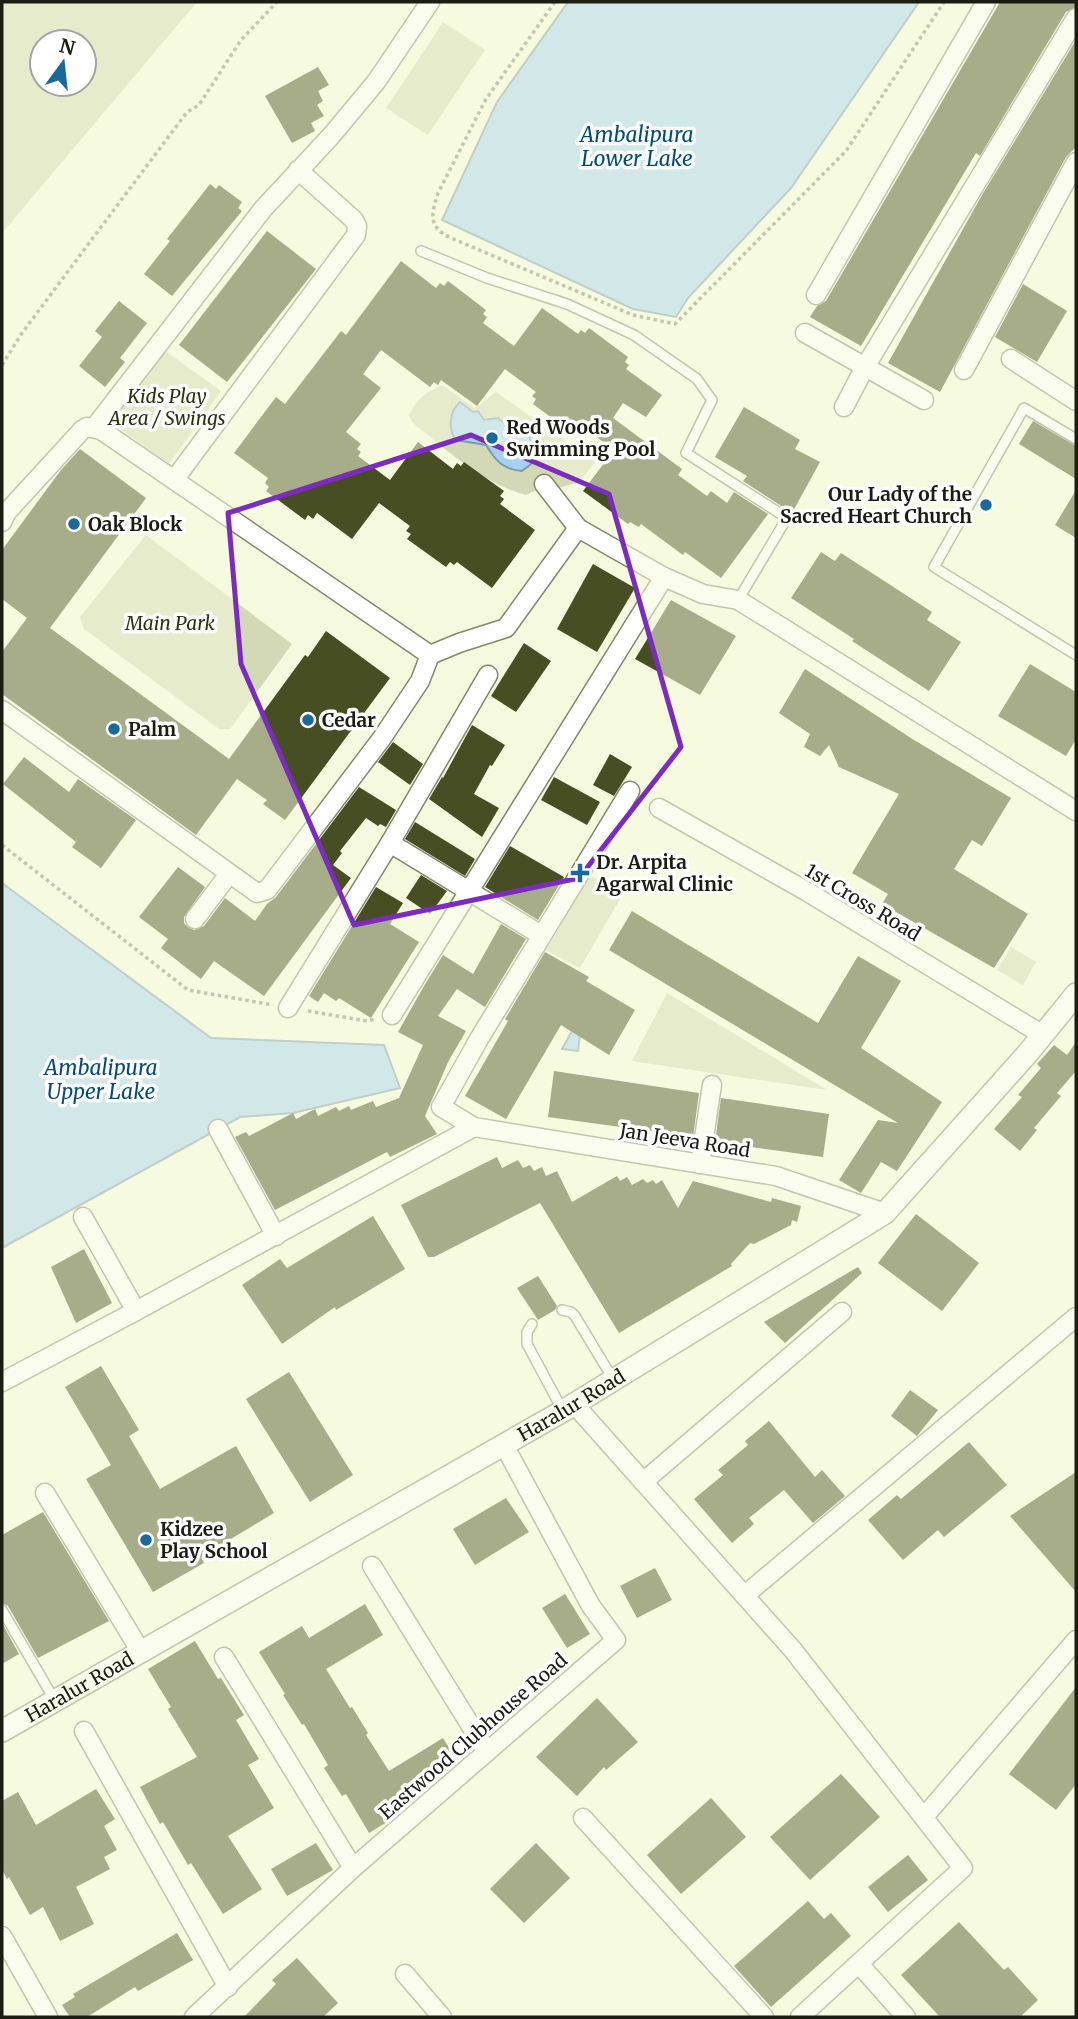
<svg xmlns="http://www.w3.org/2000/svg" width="1078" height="2019" font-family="Merriweather,serif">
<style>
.green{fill:#d3d9b6;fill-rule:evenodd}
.water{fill:#a7d1f2;stroke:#7d9baf;stroke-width:2}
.building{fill:#484e23}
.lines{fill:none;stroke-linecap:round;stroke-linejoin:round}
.service-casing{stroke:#83876e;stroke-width:12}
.minor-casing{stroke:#83876e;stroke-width:21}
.tertiary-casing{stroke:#83876e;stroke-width:24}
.path{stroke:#868977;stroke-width:3.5;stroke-dasharray:3.5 3.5;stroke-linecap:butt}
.service{stroke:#fff;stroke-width:9}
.minor{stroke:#fff;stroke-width:18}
.tertiary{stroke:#fff;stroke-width:21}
.marked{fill:none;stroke:#7b2cbf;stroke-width:5;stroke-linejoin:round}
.poi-dot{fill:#1a699b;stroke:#fff;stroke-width:2.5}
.labels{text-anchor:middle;stroke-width:7;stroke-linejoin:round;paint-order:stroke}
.park-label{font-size:19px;font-style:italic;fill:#2d310c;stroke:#fff}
.poi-label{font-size:19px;font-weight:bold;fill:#1b1d13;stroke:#fff;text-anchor:start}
.street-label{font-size:19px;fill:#1b1d13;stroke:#fff}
.water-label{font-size:21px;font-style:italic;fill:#034c76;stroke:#fff}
</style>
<rect width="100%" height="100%" fill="#f5fade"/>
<g class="green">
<path d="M2 2H197L2 233ZM84 42V84H42V42Z"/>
<polygon points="443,22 485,50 428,135 386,108"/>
<polygon points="164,350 221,391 169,464 112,423"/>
<path d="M442 385 475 408 496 392 595 462 579 483C573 483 568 486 562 487 547 489 539 488 526 495 484 484 445 449 412 422L409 415C416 399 427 392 442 385Z"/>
<polygon points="146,535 292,644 230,729 219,729 84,629 80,617"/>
<polygon points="590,875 623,894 580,968 546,950"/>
<polygon points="1011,947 1036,962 1023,985 997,970"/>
<polygon points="667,993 827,1090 632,1061"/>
</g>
<g class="water">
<polygon points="568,2 919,2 791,188 688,298 676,317 633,309 442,220 497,102"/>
<path d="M460 402 473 412 478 411 484 420 498 418 510 428 529 435 536 456 531 464 522 471C502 469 496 461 486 445L456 440C448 430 449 411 460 402Z"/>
<polygon points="2,883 211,1038 384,1045 400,1088 293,1113 240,1117 2,1248"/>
<polygon points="583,1011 578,1051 562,1049"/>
</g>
<g class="building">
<polygon points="1000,2 1076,2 1076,7 1066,12 980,156 976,153 861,346 810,317 817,306 826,301"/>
<polygon points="1076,40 1076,147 1066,157 940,392 888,363 982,195"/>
<polygon points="318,67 329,85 318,91 323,101 317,105 324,116 311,123 315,131 292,143 265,96"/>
<polygon points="210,184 216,189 219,185 242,202 238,208 242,211 172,296 144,274 170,241 167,239"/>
<polygon points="267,231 316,269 227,382 179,345"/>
<polygon points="401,261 436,288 440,283 444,286 448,281 486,310 483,314 487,317 483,323 514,346 542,308 578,334 581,330 585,333 589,328 628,357 625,362 629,365 626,369 662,395 646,417 623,403 613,418 682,469 678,475 707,496 711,491 727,503 734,492 768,514 721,578 685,552 683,555 641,524 639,527 630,522 628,524 583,491 614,450 583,427 580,432 575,429 572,433 533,404 536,399 532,396 536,392 505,369 477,406 441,380 438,385 434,382 430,387 381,350 363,374 381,388 346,432 361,444 357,449 361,452 358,456 390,480 418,442 453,469 457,463 461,466 464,462 504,491 500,496 504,499 500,504 535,530 492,588 457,562 454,565 450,562 446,567 407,539 411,534 406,531 410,526 379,503 352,539 317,513 313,519 308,515 305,520 266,491 269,487 265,483 268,478 234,453 276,397 285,404 341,331 346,335"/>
<polygon points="1023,284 1067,311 1037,362 995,337"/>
<polygon points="119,301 147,323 120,358 125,362 105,387 79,366 102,337 95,331"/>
<polygon points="744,407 800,440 795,449 820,462 792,513 743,481 747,476 715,457"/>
<polygon points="1033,421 1076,446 1076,479 1019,444"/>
<polygon points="80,449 146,498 50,628 229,759 305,655 308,657 326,631 390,678 285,820 263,804 267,800 237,779 196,835 2,694 2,652 27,618 2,599 2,550 61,470"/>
<polygon points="1076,490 1076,538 1055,525"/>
<polygon points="821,552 835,561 841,553 932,612 927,620 961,642 929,691 852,641 854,639 791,598"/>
<polygon points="593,564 635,588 597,652 557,629"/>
<polygon points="671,600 736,636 700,695 635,659"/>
<polygon points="524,643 551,661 516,712 491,696"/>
<polygon points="1030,664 1076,692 1076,739 1066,756 998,716"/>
<polygon points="805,669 914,740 1011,798 982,846 972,840 954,869 1028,914 994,968 882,904 888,894 852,873 899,794 839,767 829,745 820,756 804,747 810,734 779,713"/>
<polygon points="472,725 505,745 492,766 490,765 474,794 499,808 482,837 429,799 442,777 443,778"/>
<polygon points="393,742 423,764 410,785 378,762"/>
<polygon points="610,754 632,767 614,796 593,785"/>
<polygon points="24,757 69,792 78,779 136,820 101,868 72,847 76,842 3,784"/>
<polygon points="554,777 600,802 587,825 541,800"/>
<polygon points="359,787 396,810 386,827 380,824 378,826 366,818 340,851 342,853 333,865 351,878 264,996 214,961 201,979 161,948 168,939 139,917 178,867 205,887 184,917 184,923 189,928 194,930 204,926 225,898 255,921 267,904 276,897"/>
<polygon points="415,822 475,859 465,876 405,839"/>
<polygon points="510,846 564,877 538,920 485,887"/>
<polygon points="421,875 447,891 430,914 406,898"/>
<polygon points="376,887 403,903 390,924 419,942 371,1018 339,998 336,1001 324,993 318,1002 309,996"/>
<polygon points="632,911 818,1023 858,956 901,981 861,1048 942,1102 897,1171 881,1162 861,1193 839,1180 878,1120 898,1123 609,950"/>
<polygon points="501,924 526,939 485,1007 457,989 438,1016 466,1031 448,1062 425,1116 437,1134 390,1157 387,1152 275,1210 235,1137 246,1132 249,1136 293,1113 296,1119 315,1109 318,1116 336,1107 339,1111 349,1106 351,1110 373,1101 376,1107 399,1098 423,1045 398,1032 424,986 443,955 473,974"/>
<polygon points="545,952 589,977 586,981 635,1010 609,1055 561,1025 506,1119 465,1096 508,1021 505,1019"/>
<polygon points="1076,1042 1076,1071 1057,1093 1061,1096 1034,1128 1037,1130 1020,1151 994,1129 1022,1097 1018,1095 1041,1068 1037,1064 1054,1045 1067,1055"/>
<polygon points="554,1071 699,1093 693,1137 548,1117"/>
<polygon points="721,1098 829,1114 823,1157 715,1142"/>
<polygon points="497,1157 502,1168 518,1160 523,1168 530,1165 534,1171 542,1167 546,1176 557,1171 572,1202 617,1176 620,1181 627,1177 632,1185 643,1179 647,1183 653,1180 656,1184 662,1180 678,1208 693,1181 771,1202 772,1198 801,1206 797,1222 792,1220 791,1225 754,1244 750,1243 731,1264 732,1266 619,1333 540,1203 434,1257 428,1257 401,1205"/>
<polygon points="916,1214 979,1263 942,1311 878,1263"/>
<polygon points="373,1216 405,1269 336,1310 335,1307 282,1344 242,1285 280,1259 287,1268"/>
<polygon points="84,1249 112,1303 76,1323 51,1267"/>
<polygon points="858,1267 862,1273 785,1343 764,1322"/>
<polygon points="538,1276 557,1306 555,1310 538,1320 517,1288"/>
<polygon points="101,1366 139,1430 129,1436 160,1489 236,1446 274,1513 201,1557 204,1563 153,1592 86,1479 111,1465 65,1387"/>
<polygon points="289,1372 353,1475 310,1502 246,1399"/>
<polygon points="910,1390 938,1410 917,1436 891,1416"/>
<polygon points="769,1421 815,1477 822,1470 845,1496 813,1523 784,1490 749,1518 754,1524 732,1543 694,1499 723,1475 718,1470 748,1445 745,1441"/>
<polygon points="969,1442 1007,1485 944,1537 938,1530 903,1560 868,1520 897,1495 901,1499"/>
<polygon points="1076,1472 1076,1592 1010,1516"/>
<polygon points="506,1498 529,1532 475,1565 453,1529"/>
<polygon points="43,1512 109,1621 38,1658 8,1606 2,1603 2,1535"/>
<polygon points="655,1568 672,1600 637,1618 620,1586"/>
<polygon points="565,1594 590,1634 567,1648 542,1608"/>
<polygon points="365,1604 383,1635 326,1669 350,1708 352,1707 368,1733 366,1735 389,1771 443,1738 458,1762 442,1775 403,1800 407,1806 392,1819 369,1833 346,1794 342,1796 324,1768 328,1765 304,1724 302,1725 283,1695 285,1694 259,1652 302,1626 309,1638"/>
<polygon points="2,1623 19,1654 2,1664"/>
<polygon points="195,1641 218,1679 221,1678 244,1715 236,1720 259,1759 248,1765 274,1808 228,1836 262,1889 223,1914 191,1863 188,1865 163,1822 160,1824 140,1787 197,1757 168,1709 171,1707 148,1669"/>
<polygon points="1076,1687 1076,1784 1056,1810 1009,1774"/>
<polygon points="597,1698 638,1742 606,1770 604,1767 577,1796 536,1757"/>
<polygon points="841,1774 880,1817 810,1880 770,1837"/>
<polygon points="96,1789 115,1819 104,1826 117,1850 104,1857 110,1869 76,1887 94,1924 60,1941 43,1907 30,1915 9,1877 7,1879 2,1869 2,1801 18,1792 36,1825"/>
<polygon points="711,1798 746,1837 681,1894 647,1855"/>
<polygon points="316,1843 333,1870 287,1896 271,1869"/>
<polygon points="536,1843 570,1878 524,1923 490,1889"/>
<polygon points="908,1855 928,1880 888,1912 868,1887"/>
<polygon points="808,1901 824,1919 831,1913 851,1936 771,2007 734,1966"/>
<polygon points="959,1922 1004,1970 1008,1967 1038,2000 1020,2017 940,2017 901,1975"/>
<polygon points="177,1933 193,1960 138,1991 135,1987 87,2017 70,2017 62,2005 75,1997 73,1994"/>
<polygon points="297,1958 338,2003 323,2017 244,2017 276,1984 272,1980"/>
</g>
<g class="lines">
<defs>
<g id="service">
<polyline points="421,251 487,278 567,304 634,335 697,379 712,400 686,453 787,518 738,600"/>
<polyline points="1076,439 1024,408 934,567 1076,655"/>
<polyline points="562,1310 571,1312 575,1316 613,1379"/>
<polyline points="532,1324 527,1332 527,1344 563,1411"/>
<polyline points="2,1610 54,1699"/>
</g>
<g id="minor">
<polyline points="816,295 986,2"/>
<polyline points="805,333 924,400"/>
<polyline points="1011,359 1076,401"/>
<polyline points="964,370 1076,162"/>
<polyline points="844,407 865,367 1076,18"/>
<polyline points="94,428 263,209 331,136 376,82 430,2"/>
<polyline points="174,480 356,235 357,226 354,220 298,170"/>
<polyline points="544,484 578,528"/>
<polyline points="2,522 7,512 82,430 87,427 101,430 430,655"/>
<polyline points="2,710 257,893 267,890 382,738 420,681 430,655 459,643 506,628 578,528 664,577 703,594 738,600 1076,811"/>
<polyline points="630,791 479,1039 441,1107 474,1127 776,1176 885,1213"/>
<polyline points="659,808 806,891 1043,1035"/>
<polyline points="390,843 541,935"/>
<polyline points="195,919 229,874"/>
<polyline points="288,1008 390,843 488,675"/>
<polyline points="392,1015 664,577"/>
<polyline points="218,1129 276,1236"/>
<polyline points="700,1164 712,1085"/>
<polyline points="83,1217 136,1311"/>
<polyline points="2,1382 136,1311 474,1127"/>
<polyline points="574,1404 793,1650 963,1868 800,2017"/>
<polyline points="643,1482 842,1312"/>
<polyline points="45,1493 141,1652"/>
<polyline points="372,1566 487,1752"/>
<polyline points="745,1595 1076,1317"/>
<polyline points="224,1657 353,1868"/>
<polyline points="84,1731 228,1987"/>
<polyline points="924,1817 1076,1640"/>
<polyline points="583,1818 764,2017"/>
<polyline points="2,1936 48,2017"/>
<polyline points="860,1965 906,2017"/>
<polyline points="405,1974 442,2017"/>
<polyline points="194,2017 353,1868 616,1640 591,1606 504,1445"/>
</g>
<g id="tertiary">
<path id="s1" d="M2 1731 563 1411 885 1213 1028 1053 1076 994"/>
</g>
</defs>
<use href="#service" class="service-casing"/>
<use href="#minor" class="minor-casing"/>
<use href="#tertiary" class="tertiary-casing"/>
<g class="path">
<path d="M555 2 486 99 438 193C431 215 428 227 451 238L633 315 675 324 846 151 944 2"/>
<polyline points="2,365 22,333 187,112 199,105 241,40 277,2"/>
<polyline points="2,845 188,990 273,1005"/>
<polyline points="308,1011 367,1021 376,1019"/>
</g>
<use href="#service" class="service"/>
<use href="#minor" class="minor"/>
<use href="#tertiary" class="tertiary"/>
</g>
<path d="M0 0H1078V2019H0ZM471 435 609 494 681 747 579 878 354 925 241 664 228 513Z" fill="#f5fade" fill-opacity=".55" fill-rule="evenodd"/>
<path class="marked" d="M471 435 609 494 681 747 579 878 354 925 241 664 228 513Z"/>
<g class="poi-dot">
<circle cx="492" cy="438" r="7"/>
<circle cx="986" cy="505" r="7"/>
<circle cx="74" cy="524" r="7"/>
<circle cx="308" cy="720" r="7"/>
<circle cx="114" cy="729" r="7"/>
<path d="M576.5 862.5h7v7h7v7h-7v7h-7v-7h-7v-7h7z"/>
<circle cx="146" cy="1540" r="7"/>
</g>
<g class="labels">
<g class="park-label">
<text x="167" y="403">Kids Play<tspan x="167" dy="22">Area / Swings</tspan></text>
<text x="170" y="630">Main Park</text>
</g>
<g class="poi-label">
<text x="506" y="434">Red Woods<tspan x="506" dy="22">Swimming Pool</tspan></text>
<text x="972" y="501" text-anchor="end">Our Lady of the<tspan x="972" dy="22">Sacred Heart Church</tspan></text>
<text x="88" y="531">Oak Block</text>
<text x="322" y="727">Cedar</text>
<text x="128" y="736">Palm</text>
<text x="596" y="869">Dr. Arpita<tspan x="596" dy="22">Agarwal Clinic</tspan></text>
<text x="160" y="1536">Kidzee<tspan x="160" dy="22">Play School</tspan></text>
</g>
<g class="street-label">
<text transform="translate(863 902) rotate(31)" y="7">1st Cross Road</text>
<text transform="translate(685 1140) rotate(9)" y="7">Jan Jeeva Road</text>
<text dy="7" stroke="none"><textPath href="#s1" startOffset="656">Haralur Road</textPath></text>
<text dy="7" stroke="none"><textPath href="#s1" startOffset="89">Haralur Road</textPath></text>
<text transform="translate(473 1736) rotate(-41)" y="7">Eastwood Clubhouse Road</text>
</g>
<g class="water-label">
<text x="637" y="142">Ambalipura<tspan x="637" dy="24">Lower Lake</tspan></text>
<text x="101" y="1075">Ambalipura<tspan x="101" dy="24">Upper Lake</tspan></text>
</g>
</g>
<rect width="1078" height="2019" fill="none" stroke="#1b1d13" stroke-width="7"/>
<g transform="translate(63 63) rotate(15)"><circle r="33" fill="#ffffff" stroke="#a4a5a1" stroke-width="2"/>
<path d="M0-5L12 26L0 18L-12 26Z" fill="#1a699b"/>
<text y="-10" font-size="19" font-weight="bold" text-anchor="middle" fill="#1b1d13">N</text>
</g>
</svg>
